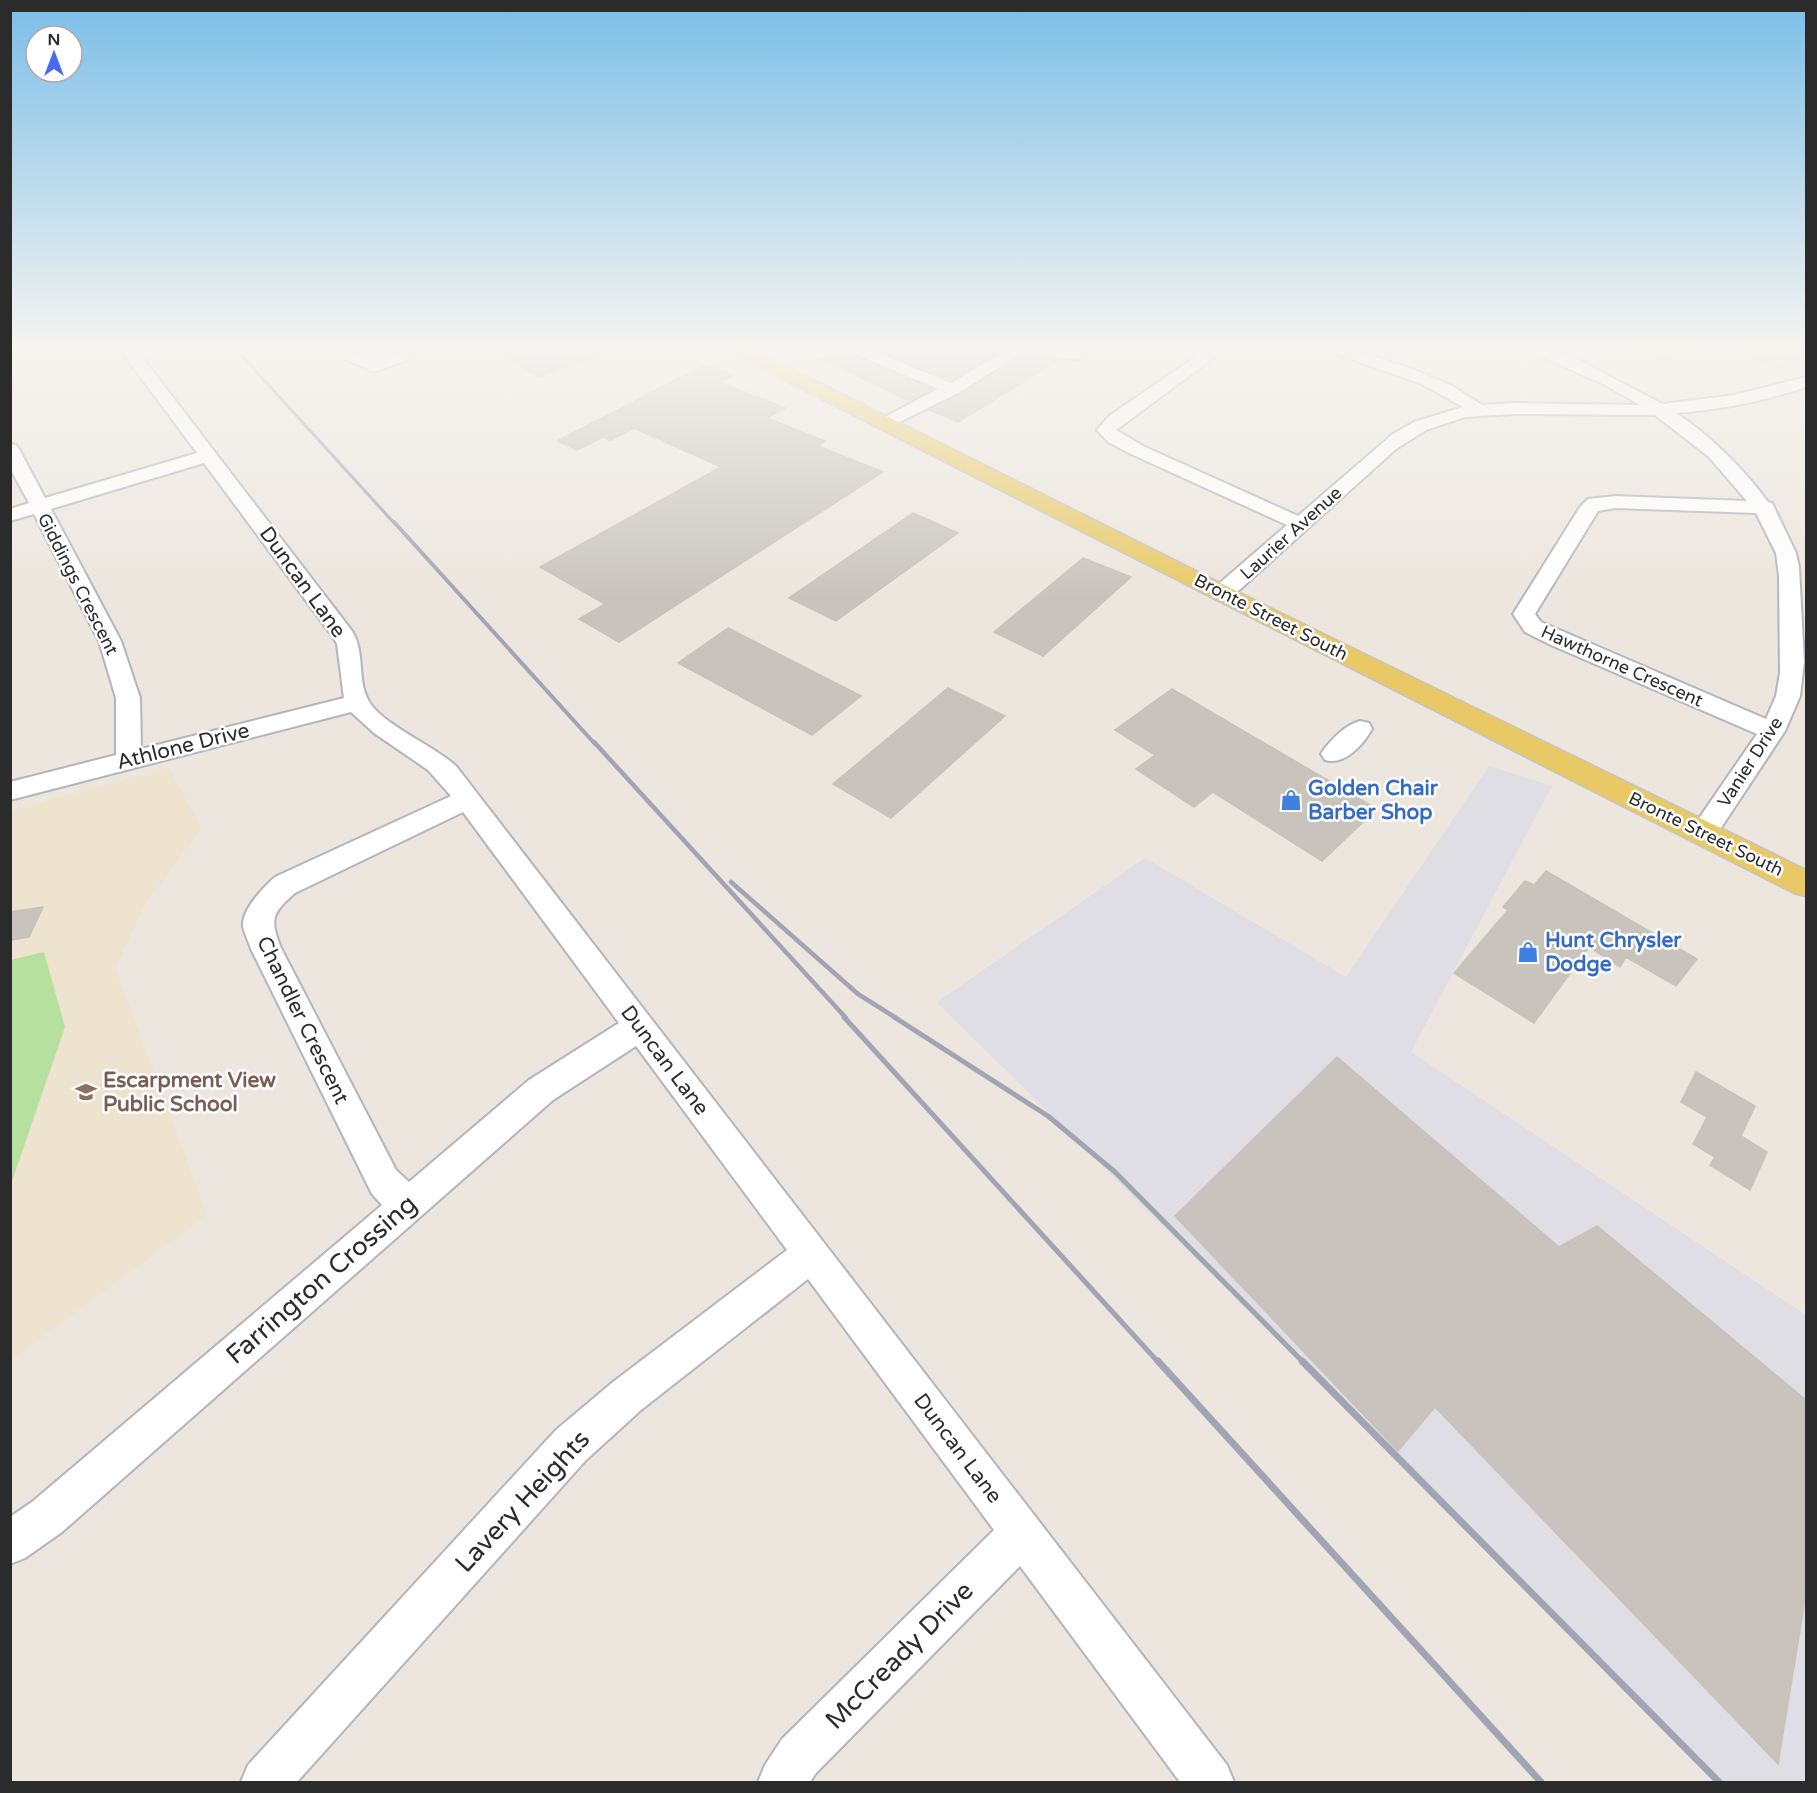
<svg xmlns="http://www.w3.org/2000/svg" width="1817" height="1793" font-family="'Varela Round',sans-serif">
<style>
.industrial{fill:#e0dee5}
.education{fill:#ede3cf}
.green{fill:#b5e09e}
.building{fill:#c8c4bd;stroke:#c8c2b8;stroke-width:1.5}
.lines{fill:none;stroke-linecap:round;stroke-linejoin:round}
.minor-casing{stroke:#b2b5be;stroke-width:4}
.major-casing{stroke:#c4c4c4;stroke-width:3}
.minor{fill:#fff;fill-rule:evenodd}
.major{fill:#e9c966;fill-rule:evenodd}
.rail-far4{stroke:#a1a4b4;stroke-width:3}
.rail-far3{stroke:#a1a4b4;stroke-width:4}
.rail-far2{stroke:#a1a4b4;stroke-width:4.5}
.rail-far1{stroke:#a1a4b4;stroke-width:5}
.rail{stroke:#a1a4b4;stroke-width:7}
.labels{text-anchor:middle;stroke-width:5;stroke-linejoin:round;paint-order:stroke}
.far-street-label{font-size:18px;fill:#2b2b2b;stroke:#fff}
.street-label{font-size:21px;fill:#2b2b2b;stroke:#fff}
.shop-label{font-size:21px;font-weight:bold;fill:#366cbe;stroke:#fff;text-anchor:start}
.education-label{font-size:21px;font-weight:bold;fill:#785e54;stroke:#fff;text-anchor:start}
.near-street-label{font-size:26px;fill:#2b2b2b;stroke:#fff}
</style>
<rect width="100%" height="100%" fill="#ece6de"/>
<polygon class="industrial" points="1489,766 1552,786 1411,1052 1806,1315 1806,1782 1724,1782 937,1002 1145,858 1346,977"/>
<polygon class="education" points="169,768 201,828 144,906 115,968 207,1215 11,1360 11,810"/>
<g class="green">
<polygon points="1628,348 1712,348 1661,362"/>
<polygon points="1728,348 1806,348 1806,356 1779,370"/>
<polygon points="44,952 65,1027 11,1184 11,960"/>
</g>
<g class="building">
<polygon points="490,348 613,348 614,350 538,377"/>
<polygon points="841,348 847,353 933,389 910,401 821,359 838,353"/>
<polygon points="872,348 1007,348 951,380"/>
<polygon points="1031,350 1060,360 958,422 929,410 959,395"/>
<polygon points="705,365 734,375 720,382 785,408 767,418 825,441 818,446 883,472 619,642 579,619 605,604 540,567 721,467 634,428 610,441 604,437 577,450 557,441"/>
<polygon points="913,513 958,533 836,621 789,598"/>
<polygon points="1083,558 1131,577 1043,656 994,632"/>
<polygon points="728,628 861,696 812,735 678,663"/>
<polygon points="948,688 1005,716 891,818 833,784"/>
<polygon points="1172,689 1377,809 1322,861 1213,792 1194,807 1136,769 1155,755 1115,730"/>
<polygon points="1546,871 1697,959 1676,986 1626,957 1620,967 1589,947 1534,1023 1454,973 1508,910 1503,907 1525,881 1534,885"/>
<polygon points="43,907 29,937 10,940 10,912"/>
<polygon points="1337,1057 1559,1247 1597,1226 1806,1400 1806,1594 1778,1764 1435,1407 1398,1451 1175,1216"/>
<polygon points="1696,1072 1755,1106 1741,1136 1767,1152 1750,1190 1710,1165 1715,1157 1693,1144 1707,1117 1681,1102"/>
</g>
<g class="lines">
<defs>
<g id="minor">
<path d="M119 348H135L352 631C366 653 356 682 370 703 384 725 434 746 456 766L1227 1765 1234 1782H1180L1020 1566 816 1773 810 1782H758L765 1765 782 1739 994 1530 808 1279 641 1410 586 1460 297 1782H241L248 1765 556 1430 613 1382 787 1250 636 1046 553 1100 62 1532 25 1558 10 1564V1517L32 1502 382 1205 372 1194 251 949C249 942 244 933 243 926 242 909 264 887 275 877L451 796 428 770 374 733 351 712 10 800V782L116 755V698L99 641 34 514 10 521V509L29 503 10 468V444L16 445 19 449 45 498 197 453ZM204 463 333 637 337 644 344 698 141 749 140 698 121 641 51 509ZM463 812 619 1023 529 1080 409 1182 396 1170 281 948C270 919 271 914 295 893Z"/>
<polygon points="325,348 346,348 375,361 411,348 433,348 431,351 374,372 327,351"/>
<polygon points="817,348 839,348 837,351 818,358 810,353"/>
<polygon points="846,348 867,348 951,383 1011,348 1030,348 958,393 887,428 881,427 878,423 881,419 938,389 848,351"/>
<path d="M1035 348H1062L1073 351 1079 348H1099C1082 368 1058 357 1037 351Z"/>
<path d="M1209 348H1227L1116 430 1143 446 1298 516 1393 434 1414 422 1463 407 1422 384 1328 351 1326 348H1349L1415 370 1452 386 1482 405 1513 403 1640 405 1605 385 1530 351 1528 348H1549L1579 360 1662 404 1734 395 1806 377V387C1764 401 1720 410 1676 413 1712 437 1742 467 1768 502L1772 503 1796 553 1799 567 1804 662 1800 696 1785 731 1713 840 1703 843 1693 840 1689 833 1757 734 1551 645 1525 632 1513 614 1580 507 1588 499 1615 496 1747 501 1709 457 1655 415 1513 414 1465 417 1426 430 1396 449 1247 583C1237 592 1229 601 1214 598L1211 593 1214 588 1287 525 1131 454 1108 442 1097 430 1109 416ZM1615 508 1756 513 1776 553 1779 576 1780 673 1776 696 1766 719 1541 622 1535 614 1598 511Z"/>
<path d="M1360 721 1369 723 1372 729C1363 745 1344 766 1325 760L1321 754C1329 741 1345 725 1360 721Z"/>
</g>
<polygon id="major" points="727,348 750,348 1256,601 1806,870 1806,896 1794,893 729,352"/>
</defs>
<use href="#minor" class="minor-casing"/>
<use href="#major" class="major-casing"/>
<use href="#minor" class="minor"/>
<use href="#major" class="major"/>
<polyline class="rail-far4" points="235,348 395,524"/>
<polyline class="rail-far3" points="394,522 595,744"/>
<g class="rail-far2">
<polyline points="594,742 846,1018"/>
<polyline points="731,882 858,994 896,1018"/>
</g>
<g class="rail-far1">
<polyline points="844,1017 1159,1363"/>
<polyline points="894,1017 1048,1116 1115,1172 1304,1363"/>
</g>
<g class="rail">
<polyline points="1158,1361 1541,1782"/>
<polyline points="1302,1361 1719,1782"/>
</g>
</g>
<linearGradient id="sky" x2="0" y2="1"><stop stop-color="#7bbee8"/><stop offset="0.58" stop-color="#f6f4f0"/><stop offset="1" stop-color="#f6f4f0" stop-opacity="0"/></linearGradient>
<rect width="1817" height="599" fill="url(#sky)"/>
<defs>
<symbol id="shop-bare" viewBox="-9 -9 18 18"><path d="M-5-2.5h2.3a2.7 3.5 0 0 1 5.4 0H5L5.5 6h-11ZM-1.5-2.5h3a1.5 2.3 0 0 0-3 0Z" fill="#3f7fe0" stroke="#fff" stroke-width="2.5" paint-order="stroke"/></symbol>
<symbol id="school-bare" viewBox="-9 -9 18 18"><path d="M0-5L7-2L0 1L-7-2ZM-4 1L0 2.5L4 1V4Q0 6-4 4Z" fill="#8d6e63" stroke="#fff" stroke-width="2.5" paint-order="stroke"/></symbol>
</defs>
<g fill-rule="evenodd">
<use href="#shop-bare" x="1276" y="785" width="30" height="30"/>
<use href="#shop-bare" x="1513" y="937" width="30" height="30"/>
<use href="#school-bare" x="71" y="1077" width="30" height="30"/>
</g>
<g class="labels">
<g class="far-street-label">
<text transform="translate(1291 533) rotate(-42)" y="6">Laurier Avenue</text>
<text transform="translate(78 584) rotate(63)" y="6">Giddings Crescent</text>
<text transform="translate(1271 617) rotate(27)" y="6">Bronte Street South</text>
<text transform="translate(1622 666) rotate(24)" y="6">Hawthorne Crescent</text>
<text transform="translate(1750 762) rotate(-57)" y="6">Vanier Drive</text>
<text transform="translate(1706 834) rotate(26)" y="6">Bronte Street South</text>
</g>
<g class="street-label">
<text transform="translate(303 582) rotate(54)" y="7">Duncan Lane</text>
<text transform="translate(183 746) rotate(-14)" y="7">Athlone Drive</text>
<text transform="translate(303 1020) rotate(64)" y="7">Chandler Crescent</text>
<text transform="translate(665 1060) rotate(53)" y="7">Duncan Lane</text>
<text transform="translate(958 1448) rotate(53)" y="7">Duncan Lane</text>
</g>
<g class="shop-label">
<text x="1308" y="795">Golden Chair<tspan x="1308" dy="24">Barber Shop</tspan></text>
<text x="1545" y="947">Hunt Chrysler<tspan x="1545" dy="24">Dodge</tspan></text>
</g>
<g class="education-label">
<text x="103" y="1087">Escarpment View<tspan x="103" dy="24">Public School</tspan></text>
</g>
<g class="near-street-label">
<text transform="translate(321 1279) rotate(-41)" y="9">Farrington Crossing</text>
<text transform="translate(522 1501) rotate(-47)" y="9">Lavery Heights</text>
<text transform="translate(899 1655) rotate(-45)" y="9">McCready Drive</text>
</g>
</g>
<rect width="1817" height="1793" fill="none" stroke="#2b2b2b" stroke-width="24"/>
<g transform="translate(54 54)"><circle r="28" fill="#ffffff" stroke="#aaaaaa" stroke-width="1.5"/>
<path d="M0-4.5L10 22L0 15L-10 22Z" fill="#476af0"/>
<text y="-9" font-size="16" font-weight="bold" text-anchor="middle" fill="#2b2b2b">N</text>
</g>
</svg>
